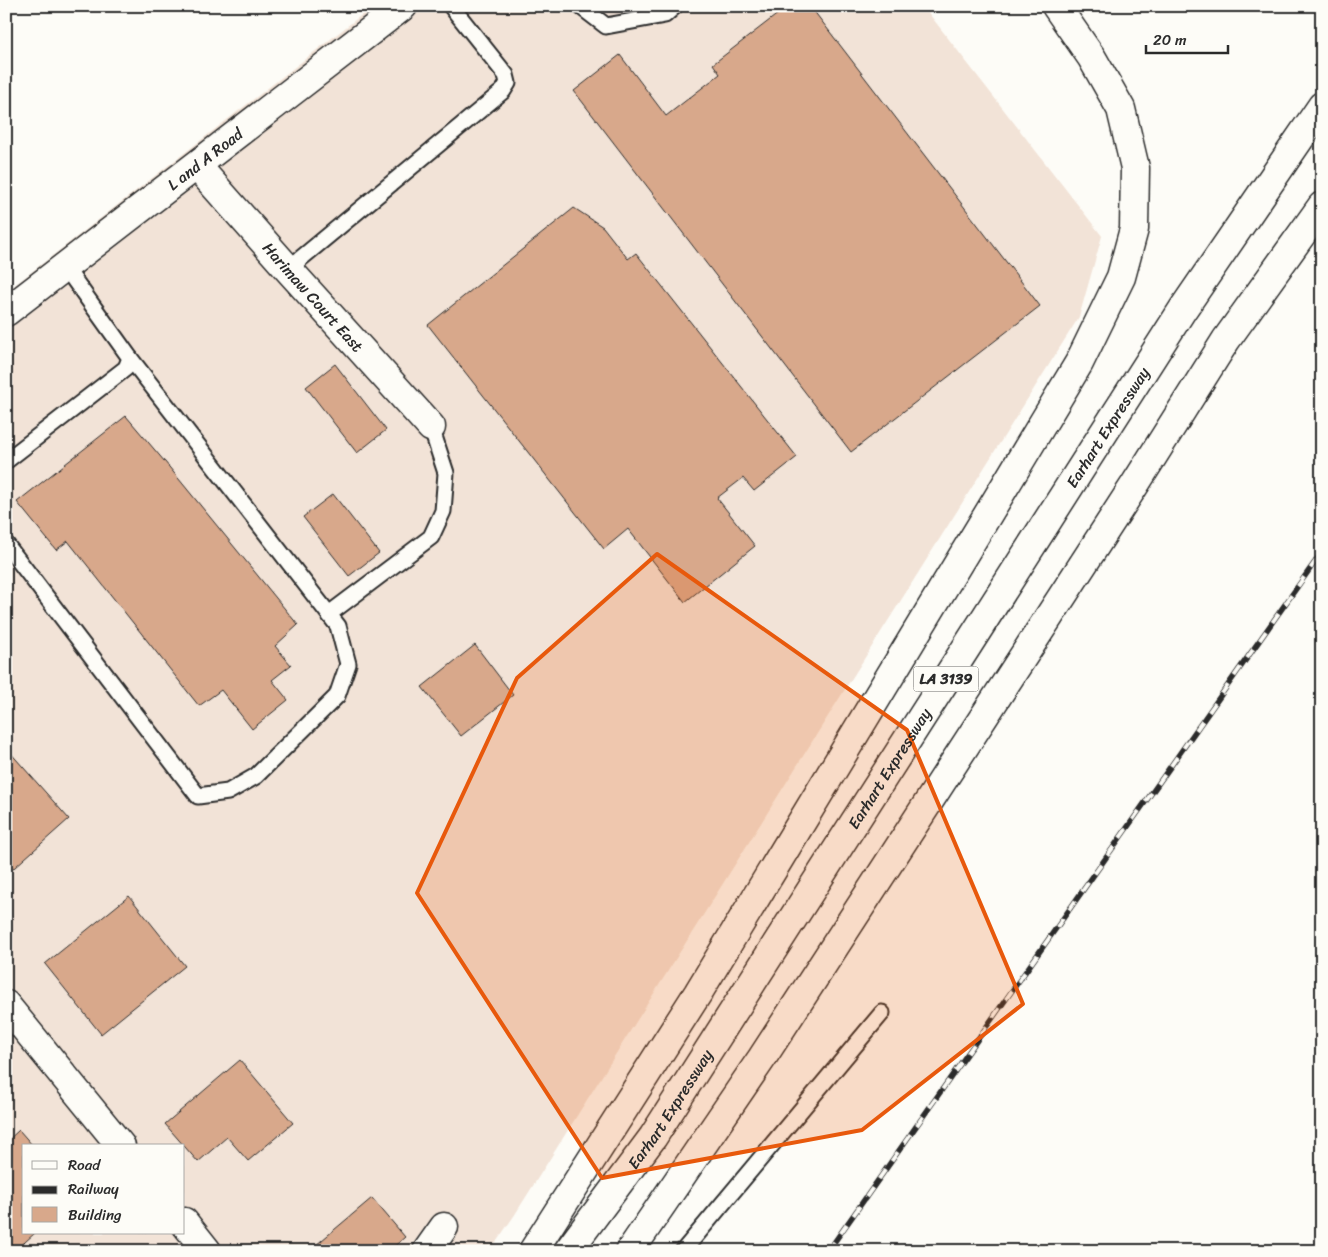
<svg xmlns="http://www.w3.org/2000/svg" width="1328" height="1257" font-family="Sriracha,sans-serif">
<style>
.built{fill:#f2e3d7;fill-rule:evenodd}
.building{fill:#d8a88b;stroke:#2b2b2b}
.lines{fill:none;stroke-linecap:round;stroke-linejoin:round}
.service-casing{stroke:#2b2b2b;stroke-width:19}
.minor-casing{stroke:#2b2b2b;stroke-width:31}
.tertiary-casing{stroke:#2b2b2b;stroke-width:31}
.motorway-casing{stroke:#2b2b2b;stroke-width:31}
.service{stroke:#fdfcf7;stroke-width:15}
.minor{stroke:#fdfcf7;stroke-width:28}
.tertiary{stroke:#fdfcf7;stroke-width:28}
.motorway{stroke:#fdfcf7;stroke-width:28}
.rail-casing{stroke:#2b2b2b;stroke-width:5.5}
.rail{stroke:#fdfcf7;stroke-width:4;stroke-dasharray:11;stroke-linecap:butt}
.marked{fill:#e8590c;fill-opacity:0.2;stroke:#e8590c;stroke-width:4;stroke-linejoin:round}
.labels{text-anchor:middle;stroke-width:4;stroke-linejoin:round;paint-order:stroke}
.shield{fill:#fdfcf7;stroke:#6a6a68;stroke-width:1}
.shield-label{font-size:15px;font-weight:bold;fill:#2b2b2b}
.street-label{font-size:16px;fill:#2b2b2b;stroke:#fdfcf7}
</style>
<rect width="100%" height="100%" fill="#fdfcf7"/>
<filter id="ink" filterUnits="userSpaceOnUse"><feTurbulence type="fractalNoise" baseFrequency=".02" numOctaves="2"/><feDisplacementMap in="SourceGraphic" scale="10" xChannelSelector="R" yChannelSelector="G"/><feConvolveMatrix kernelMatrix="1 2 1 2 8 2 1 2 1" color-interpolation-filters="sRGB"/></filter>
<g filter="url(#ink)">
<path class="built" d="M373 6H923L1102 236 1079 317 514 1216 490 1251H6V292ZM24 1146H184V1233H24Z"/>
<g class="building">
<polygon points="788,6 810,6 1040,306 851,452 574,91 620,55 666,116 720,74 713,64"/>
<polygon points="574,208 603,227 628,259 636,253 797,457 754,491 743,478 717,498 755,546 685,602 628,529 604,549 428,325"/>
<polygon points="335,364 386,430 357,453 306,387"/>
<polygon points="126,416 165,462 298,625 275,646 291,665 272,680 288,700 252,729 221,690 199,706 68,541 56,550 17,502"/>
<polygon points="333,494 379,553 349,576 303,517"/>
<polygon points="475,645 513,695 461,736 422,687"/>
<polygon points="8,750 69,819 6,875 6,751"/>
<polygon points="129,896 185,966 101,1034 45,964"/>
<polygon points="240,1060 293,1123 248,1161 227,1137 198,1162 165,1124"/>
<polygon points="19,1130 33,1146 24,1146 24,1233 35,1233 15,1251 6,1251 6,1142"/>
<polygon points="372,1198 405,1237 389,1251 309,1251"/>
</g>
<g class="lines">
<defs>
<g id="service">
<polyline points="580,6 606,26 665,15 675,6"/>
<polyline points="288,269 503,91 508,83 506,75 451,6"/>
<polyline points="6,461 126,368 130,358 65,267"/>
<polyline points="6,544 198,796 228,792 256,776 337,696 348,664 338,626 130,358"/>
<polyline points="329,614 431,537 443,511 446,473 431,427"/>
<polyline points="683,1251 882,1013"/>
</g>
<g id="minor">
<path id="s1" d="M197 166 288 269 431 427"/>
<polyline points="6,1005 121,1146"/>
<polyline points="184,1222 207,1251"/>
<polyline points="427,1251 444,1227"/>
</g>
<g id="tertiary">
<path id="s2" d="M6 312 403 6"/>
</g>
<g id="motorway">
<polyline points="533,1251 698,993 996,501 1079,363 1121,277 1134,229 1135,168 1121,109 1092,58 1056,6"/>
<path id="s3" d="M568 1251 653 1137 1183 309 1322 106"/>
<polyline points="630,1251 762,1058 1134,486 1226,340 1322,206"/>
</g>
</defs>
<use href="#service" class="service-casing"/>
<use href="#minor" class="minor-casing"/>
<use href="#tertiary" class="tertiary-casing"/>
<use href="#motorway" class="motorway-casing"/>
<use href="#service" class="service"/>
<use href="#minor" class="minor"/>
<use href="#tertiary" class="tertiary"/>
<use href="#motorway" class="motorway"/>
<defs>
<polyline id="rail" points="828,1251 1322,552"/>
</defs>
<use href="#rail" class="rail-casing"/>
<use href="#rail" class="rail"/>
</g>
</g>
<path class="marked" d="M657 554 907 730 1023 1004 862 1130 602 1178 417 893 517 678Z"/>
<g class="labels">
<rect class="shield" x="913.5" y="666.5" width="65" height="25" rx="4"/>
<g class="shield-label">
<text x="946" y="684">LA 3139</text>
</g>
<g class="street-label">
<text dy="6" stroke="none"><textPath href="#s2" startOffset="251">L and A Road</textPath></text>
<text dy="6" stroke="none"><textPath href="#s1" startOffset="175">Harimaw Court East</textPath></text>
<text dy="6" stroke="none"><textPath href="#s3" startOffset="985">Earhart Expressway</textPath></text>
<text dy="6" stroke="none"><textPath href="#s3" startOffset="580">Earhart Expressway</textPath></text>
<text dy="6" stroke="none"><textPath href="#s3" startOffset="175">Earhart Expressway</textPath></text>
</g>
</g>
<rect width="1328" height="1257" fill="none" stroke="#fdfcf7" stroke-width="25"/>
<rect x="12" y="12" width="1303" height="1232" fill="none" stroke="#2b2b2b" stroke-width="2" filter="url(#ink)"/>
<rect x="22" y="1144" width="162" height="90" fill="#fdfcf7" stroke="#a9a8a5"/>
<rect x="32" y="1161" width="25" height="8" fill="#fdfcf7" stroke="#a9a8a5"/>
<text x="68" y="1170" font-size="15" fill="#2b2b2b">Road</text>
<rect x="32" y="1186" width="25" height="8" fill="#2b2b2b" stroke="#a9a8a5"/>
<text x="68" y="1194" font-size="15" fill="#2b2b2b">Railway</text>
<rect x="32" y="1207" width="25" height="15" fill="#d8a88b" stroke="#a9a8a5"/>
<text x="68" y="1220" font-size="15" fill="#2b2b2b">Building</text>
<path d="M1146 45v8h82v-8" fill="none" stroke="#2b2b2b" stroke-width="2.5"/>
<text x="1153" y="45" font-size="15" fill="#2b2b2b" stroke="#fdfcf7" stroke-width="4" paint-order="stroke">20 m</text>
</svg>
